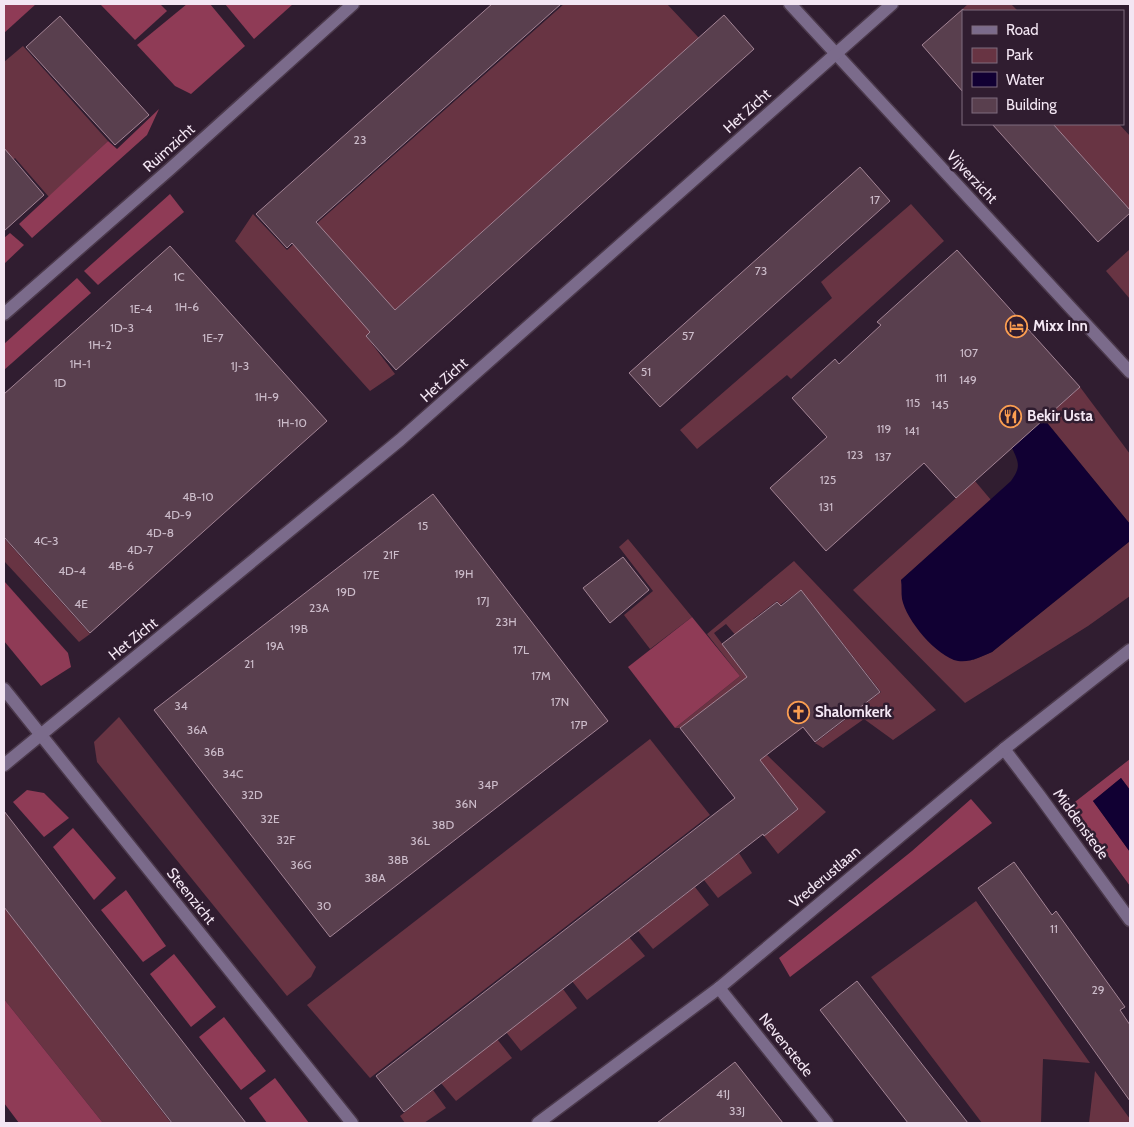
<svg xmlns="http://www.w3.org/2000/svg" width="1134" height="1127" font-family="Cabin,sans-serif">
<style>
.green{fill:#683443}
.forest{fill:#8f3b56}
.water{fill:#103}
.building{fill:#593f4e;stroke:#a38495}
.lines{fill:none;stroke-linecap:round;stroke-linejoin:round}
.minor-casing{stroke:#4b394b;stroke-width:15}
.minor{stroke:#7b6b8b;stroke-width:12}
.labels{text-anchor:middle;stroke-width:5;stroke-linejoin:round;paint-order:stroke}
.number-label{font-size:12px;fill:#ccbcca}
.street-label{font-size:15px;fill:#f3e6f3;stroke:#301d30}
.poi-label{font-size:15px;font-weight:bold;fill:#f3e6f3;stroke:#301d30;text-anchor:start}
</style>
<rect width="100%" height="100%" fill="#301d30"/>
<g class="green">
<polygon points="564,4 667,4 699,38 366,336 395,374 370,391 235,241 253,214 287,250"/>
<polygon points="968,4 1011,4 1018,11 963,11 963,23 956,15"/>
<polygon points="23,46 108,141 49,197 15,158 4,168 4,62"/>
<polygon points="1053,124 1119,124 1130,136 1130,210"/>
<polygon points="911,204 944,241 791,379 787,375 697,449 680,430 832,298 821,282"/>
<polygon points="1130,249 1130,299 1106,271"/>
<polygon points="1080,387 1130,454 1130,524 1044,419"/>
<polygon points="975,481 991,500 901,580 973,660 992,652 1130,541 1130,596 1088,626 965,703 853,590"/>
<polygon points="4,538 90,634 79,642 4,561"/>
<polygon points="628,539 692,617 650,649 624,615 653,591 619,547"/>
<polygon points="794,561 936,710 893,740 864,719 823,748 815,743 881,692 801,590 780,605 777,601 753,619 756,624 738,638 726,624 714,633 762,697 715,702 680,728 675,728 740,676 707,634"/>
<polygon points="119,717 316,967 311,977 287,996 97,762 94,742"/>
<polygon points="650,739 710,815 370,1078 307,1005"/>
<polygon points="767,755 826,812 778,854 764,836 798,809 760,760"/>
<polygon points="739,853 752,873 718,898 704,880"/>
<polygon points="695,887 709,905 653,949 638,931"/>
<polygon points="976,901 1090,1063 1043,1059 1041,1123 982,1123 871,977"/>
<polygon points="4,907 171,1123 103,1123 4,999"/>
<polygon points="629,937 645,956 587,1000 572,981"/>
<polygon points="563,989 577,1008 521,1051 506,1032"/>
<polygon points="497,1039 512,1058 456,1101 441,1083"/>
<polygon points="1095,1071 1130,1119 1130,1123 1089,1123"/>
<polygon points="433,1090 446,1108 424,1123 405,1123 400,1116"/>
</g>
<g class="forest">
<polygon points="4,4 36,4 4,33"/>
<polygon points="100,4 160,4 167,11 135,40"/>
<polygon points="187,4 210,4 245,46 191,94 175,86 137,45"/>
<polygon points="225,4 293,4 254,39"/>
<polygon points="159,109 147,135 32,238 19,224 108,141 117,149"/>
<polygon points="170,194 184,212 98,285 84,271"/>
<polygon points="10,233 24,245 4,264 4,238"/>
<polygon points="77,278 91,293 4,370 4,344"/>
<polygon points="4,581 68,653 71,667 41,686 4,641"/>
<polygon points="692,617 740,676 675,728 628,667"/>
<polygon points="1130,759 1130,790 1121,778 1093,801 1130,852 1130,886 1071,805"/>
<polygon points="27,790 44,793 69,818 44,837 13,802"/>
<polygon points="971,799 992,823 790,977 779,958 912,851"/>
<polygon points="73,828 116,878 94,900 53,847"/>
<polygon points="126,890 166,946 143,962 101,910"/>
<polygon points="174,954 216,1007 191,1027 150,974"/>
<polygon points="4,999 103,1123 19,1123 4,1103"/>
<polygon points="224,1017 266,1071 241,1090 199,1037"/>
<polygon points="275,1078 309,1123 267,1123 249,1098"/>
</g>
<g class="water">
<path d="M1044 419 1130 524V541L992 652C982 656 970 663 958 661 937 657 906 620 902 599 901 593 902 586 901 580L1011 481C1021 467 1019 463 1012 448Z"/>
<polygon points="1121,778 1130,790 1130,852 1093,801"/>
</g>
<g class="building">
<polygon points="492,4 561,4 316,222 395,310 724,15 754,49 396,370 366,336 370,332 292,243 287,248 256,214"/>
<polygon points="963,9 963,92 922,45"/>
<polygon points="60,16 149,115 115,145 26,47"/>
<polygon points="992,124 1053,124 1130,210 1130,213 1098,242"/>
<polygon points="4,148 44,195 4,231"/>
<polygon points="860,167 890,201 660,407 629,373"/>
<polygon points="170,246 327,421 90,633 4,537 4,394"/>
<polygon points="957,250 1080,387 956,498 924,463 826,551 770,488 827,437 792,398 835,359 839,364 881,325 877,322"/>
<polygon points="433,494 608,721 330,937 154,710"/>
<polygon points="623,557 649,590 610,623 583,588"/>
<polygon points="801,590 880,692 815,742 803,727 760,760 798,809 764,836 763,834 404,1112 376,1076 735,798 680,728 747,677 722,644 777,602 781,606"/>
<polygon points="4,811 158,1010 246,1123 172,1123 14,920 4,907"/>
<polygon points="1014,862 1052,915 1056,911 1125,1007 1120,1010 1130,1025 1130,1101 978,888"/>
<polygon points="857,981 943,1091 968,1123 908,1123 866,1069 820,1010"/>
<polygon points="735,1062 783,1123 657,1123"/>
</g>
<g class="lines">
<defs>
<g id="minor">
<polyline points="790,4 1130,372"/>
<polyline points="4,314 170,169 353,4"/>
<polyline points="4,689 352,1123"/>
<polyline points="1004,749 1039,795 1130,920"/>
<polyline points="4,765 400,440 892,4"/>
<polyline points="719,988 827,1123"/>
<polyline points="538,1123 719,988 1004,749 1130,650"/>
</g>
</defs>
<use href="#minor" class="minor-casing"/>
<use href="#minor" class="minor"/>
</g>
<defs>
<symbol id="hotel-ring" viewBox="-11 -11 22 22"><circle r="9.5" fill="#301d30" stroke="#fb9e51" stroke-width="1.5"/><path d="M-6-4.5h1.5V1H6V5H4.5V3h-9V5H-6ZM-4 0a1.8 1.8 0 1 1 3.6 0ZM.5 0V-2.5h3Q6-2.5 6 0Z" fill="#fb9e51"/></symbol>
<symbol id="restaurant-ring" viewBox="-11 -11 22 22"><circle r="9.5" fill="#301d30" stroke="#fb9e51" stroke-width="1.5"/><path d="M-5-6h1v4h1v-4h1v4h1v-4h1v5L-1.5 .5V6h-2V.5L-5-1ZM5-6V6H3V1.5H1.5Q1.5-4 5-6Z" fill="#fb9e51"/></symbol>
<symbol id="church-ring" viewBox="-11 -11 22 22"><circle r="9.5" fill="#301d30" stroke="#fb9e51" stroke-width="1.5"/><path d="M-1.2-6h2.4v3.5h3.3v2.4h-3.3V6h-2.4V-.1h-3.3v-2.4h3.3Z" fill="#fb9e51"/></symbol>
</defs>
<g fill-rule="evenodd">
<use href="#hotel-ring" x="1004" y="314" width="25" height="25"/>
<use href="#restaurant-ring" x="998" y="404" width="25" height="25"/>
<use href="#church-ring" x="786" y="700" width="25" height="25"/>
</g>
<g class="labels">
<g class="number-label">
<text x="360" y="144">23</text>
<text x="875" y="204">17</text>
<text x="761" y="275">73</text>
<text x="179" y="281">1C</text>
<text x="187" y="311">1H-6</text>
<text x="141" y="313">1E-4</text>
<text x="122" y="332">1D-3</text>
<text x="688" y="340">57</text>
<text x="213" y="342">1E-7</text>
<text x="100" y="349">1H-2</text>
<text x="969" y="357">107</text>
<text x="80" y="368">1H-1</text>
<text x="240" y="370">1J-3</text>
<text x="646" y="376">51</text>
<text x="941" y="382">111</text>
<text x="968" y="384">149</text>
<text x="60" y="387">1D</text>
<text x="267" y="401">1H-9</text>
<text x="913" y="407">115</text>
<text x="940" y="409">145</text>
<text x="292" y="427">1H-10</text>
<text x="884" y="433">119</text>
<text x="912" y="435">141</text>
<text x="855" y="459">123</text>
<text x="883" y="461">137</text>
<text x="828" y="484">125</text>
<text x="198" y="501">4B-10</text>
<text x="826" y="511">131</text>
<text x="178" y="519">4D-9</text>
<text x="423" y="530">15</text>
<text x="160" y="537">4D-8</text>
<text x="46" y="545">4C-3</text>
<text x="140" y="554">4D-7</text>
<text x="391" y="559">21F</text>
<text x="121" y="570">4B-6</text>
<text x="72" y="575">4D-4</text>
<text x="464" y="578">19H</text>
<text x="371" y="579">17E</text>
<text x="346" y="596">19D</text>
<text x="483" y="605">17J</text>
<text x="81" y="608">4E</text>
<text x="319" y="612">23A</text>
<text x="506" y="626">23H</text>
<text x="299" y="633">19B</text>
<text x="275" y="650">19A</text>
<text x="521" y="654">17L</text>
<text x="249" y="668">21</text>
<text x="541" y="680">17M</text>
<text x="560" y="706">17N</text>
<text x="181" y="710">34</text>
<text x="579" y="729">17P</text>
<text x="197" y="734">36A</text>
<text x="214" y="756">36B</text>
<text x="233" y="778">34C</text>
<text x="488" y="789">34P</text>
<text x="252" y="799">32D</text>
<text x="466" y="808">36N</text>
<text x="270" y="823">32E</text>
<text x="443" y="829">38D</text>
<text x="286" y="844">32F</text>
<text x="420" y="845">36L</text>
<text x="398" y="864">38B</text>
<text x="301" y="869">36G</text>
<text x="375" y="882">38A</text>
<text x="324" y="910">30</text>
<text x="1054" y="933">11</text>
<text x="1098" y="994">29</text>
<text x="723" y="1098">41J</text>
<text x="737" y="1115">33J</text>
</g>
<g class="street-label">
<text transform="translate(747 111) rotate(-42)" y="5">Het Zicht</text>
<text transform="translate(169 148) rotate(-42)" y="5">Ruimzicht</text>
<text transform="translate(972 177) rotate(47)" y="5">Vijverzicht</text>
<text transform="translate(444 380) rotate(-42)" y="5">Het Zicht</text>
<text transform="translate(133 639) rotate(-39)" y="5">Het Zicht</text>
<text transform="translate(1081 824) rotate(54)" y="5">Middenstede</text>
<text transform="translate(825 877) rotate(-40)" y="5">Vrederustlaan</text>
<text transform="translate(191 896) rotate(51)" y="5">Steenzicht</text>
<text transform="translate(786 1045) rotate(51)" y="5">Nevenstede</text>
</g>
<g class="poi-label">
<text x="1033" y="331">Mixx Inn</text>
<text x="1027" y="421">Bekir Usta</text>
<text x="815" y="717">Shalomkerk</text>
</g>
</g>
<rect width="1134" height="1127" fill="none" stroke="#f3e6f3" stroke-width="10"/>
<rect x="962" y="10" width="162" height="115" fill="#301d30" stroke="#7e6d7e"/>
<rect x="972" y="26" width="25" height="8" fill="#7b6b8b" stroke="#7e6d7e"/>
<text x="1006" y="35" font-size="15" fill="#f3e6f3">Road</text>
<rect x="972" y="48" width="25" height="15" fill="#683443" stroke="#7e6d7e"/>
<text x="1006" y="60" font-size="15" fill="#f3e6f3">Park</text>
<rect x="972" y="72" width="25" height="15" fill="#110033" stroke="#7e6d7e"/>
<text x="1006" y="85" font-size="15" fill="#f3e6f3">Water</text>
<rect x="972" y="98" width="25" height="15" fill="#593f4e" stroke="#7e6d7e"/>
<text x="1006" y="110" font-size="15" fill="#f3e6f3">Building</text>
</svg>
